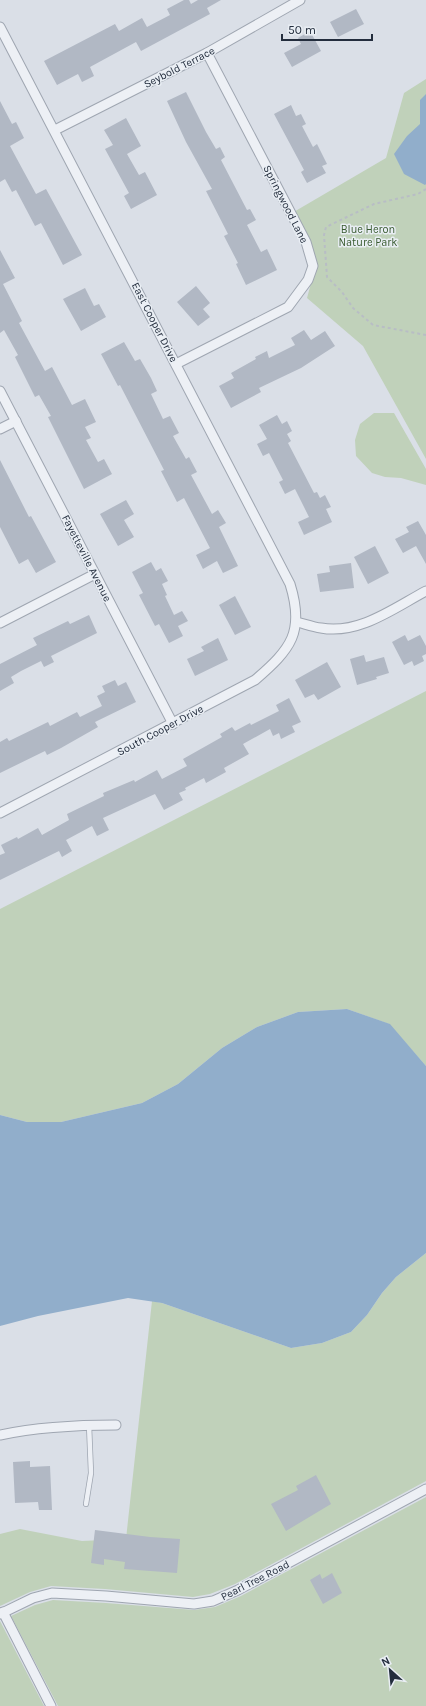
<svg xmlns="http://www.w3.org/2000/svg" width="426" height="1706" font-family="Karla,sans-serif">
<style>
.green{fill:#c0d1ba}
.water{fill:#91aecb}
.building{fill:#b1b8c4}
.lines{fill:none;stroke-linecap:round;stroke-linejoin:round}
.service-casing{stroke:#9fa6b1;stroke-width:6}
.minor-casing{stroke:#9fa6b1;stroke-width:11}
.path{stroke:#b8bdc5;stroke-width:2;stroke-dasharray:3 3;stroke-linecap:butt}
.service{stroke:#edf0f5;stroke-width:4.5}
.minor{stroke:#edf0f5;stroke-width:9}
.labels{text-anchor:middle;stroke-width:3;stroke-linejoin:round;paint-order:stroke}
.street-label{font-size:11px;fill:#232d3d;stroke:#e9eef4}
.park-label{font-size:11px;fill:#385a2f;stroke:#e9eef4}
</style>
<rect width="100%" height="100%" fill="#dadfe7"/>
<g class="green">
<polygon points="426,79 426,459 363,346 307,298 316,265 292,213 386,158 404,93"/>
<polygon points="374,413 394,413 426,469 426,485 401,478 385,477 372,473 356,456 355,440 360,424"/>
<polygon points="426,691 426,1066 389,1024 347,1009 298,1012 257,1027 222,1048 178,1084 142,1103 61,1122 27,1122 0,1115 0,909"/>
<polygon points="426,1253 426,1481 235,1584 210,1594 193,1597 105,1589 51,1586 30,1592 0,1606 0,1534 20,1529 82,1541 126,1539 152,1301 162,1303 291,1348 322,1343 351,1332 367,1315 382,1293 396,1277"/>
<polygon points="426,1497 426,1706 58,1706 11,1616 35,1605 53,1600 106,1603 194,1610 215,1607 241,1596"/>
<polygon points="0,1621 44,1706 0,1706"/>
</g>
<g class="water">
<polygon points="426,94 426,184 425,185 404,174 394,154 407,136 420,124 420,100"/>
<polygon points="347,1009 390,1024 426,1066 426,1253 396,1277 382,1293 367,1315 351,1332 322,1343 291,1348 162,1303 128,1298 38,1316 0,1326 0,1115 27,1122 61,1122 142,1103 178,1084 222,1048 257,1027 298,1012"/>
</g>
<g class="building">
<polygon points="184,0 189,0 191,4 198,0 221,0 207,8 210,14 141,51 136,42 90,67 94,76 82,82 78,74 57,85 44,61 115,24 119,31 142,18 147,27 170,15 167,9"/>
<polygon points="356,9 364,24 338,37 330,22"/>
<polygon points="310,31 321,51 292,67 284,53 301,44 298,38"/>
<polygon points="186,92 206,132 216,149 220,147 225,157 221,160 247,210 250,209 256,220 247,225 261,252 267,249 277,270 246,285 236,264 238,263 224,236 228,234 206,191 212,189 186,142 167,101"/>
<polygon points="0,101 12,124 16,122 24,138 10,146 24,172 36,194 46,189 82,255 63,265 41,223 35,226 16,190 12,192 5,179 0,182"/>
<polygon points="291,105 296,116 301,114 306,124 302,126 313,147 317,144 327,164 322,166 326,173 307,183 301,172 304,170 274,114"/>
<polygon points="126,118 141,146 127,154 139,175 145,172 157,195 131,209 124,196 129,193 105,149 113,145 104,130"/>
<polygon points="0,250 15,278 3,284 22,321 19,323 45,371 52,367 72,405 85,399 96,422 85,427 91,438 86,440 98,462 104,459 112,474 84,489 48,417 51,416 39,395 35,397 15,357 18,355 4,330 0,333"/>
<polygon points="196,286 210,303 203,309 210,317 198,326 177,302"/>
<polygon points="85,288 94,306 99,304 106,317 81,331 63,299"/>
<polygon points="304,330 311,340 325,331 335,346 301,368 259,388 261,392 231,408 219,386 234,378 231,373 256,359 255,357 267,351 269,358 295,345 291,338"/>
<polygon points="124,342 135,361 140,359 151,378 157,391 151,394 163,419 170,416 179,433 173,436 186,459 189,457 197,472 191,475 212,514 218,510 226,523 219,527 238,566 223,573 217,561 203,569 196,555 210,548 184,498 177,502 161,471 164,470 120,385 118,386 101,354"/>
<polygon points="277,415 282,424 287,421 292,431 287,434 291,441 288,443 314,493 317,492 320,498 325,495 331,507 326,509 332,522 304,535 298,522 309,517 295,489 285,494 279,482 283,480 269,453 263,456 257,444 267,439 259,425"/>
<polygon points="0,460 29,517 31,516 56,562 36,573 28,559 19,564 0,527"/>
<polygon points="126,500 134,514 124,520 134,537 118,546 100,514"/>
<polygon points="418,521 426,535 426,564 416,546 403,553 395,539 409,532 406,527"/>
<polygon points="375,546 389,573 368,584 354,557"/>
<polygon points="151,562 156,571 161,568 168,581 162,584 167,595 165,596 174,615 182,611 188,621 178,626 183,636 169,643 159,624 155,626 139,595 143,593 132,572"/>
<polygon points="351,563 354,588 320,592 317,574 330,572 329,566"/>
<polygon points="235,596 251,627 235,635 219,605"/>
<polygon points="89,615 97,633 51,656 54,662 44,667 41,661 21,671 11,677 14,683 0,691 0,664 37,645 33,638 68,621 70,624"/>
<polygon points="405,635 408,641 420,635 426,646 426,654 422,656 424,661 414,666 412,661 404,665 392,642"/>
<polygon points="218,638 228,660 195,676 187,659 204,651 201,647"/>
<polygon points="364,655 366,662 384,657 389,673 376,677 377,679 357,685 350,659"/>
<polygon points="327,662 341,687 318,700 314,694 305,698 295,680"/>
<polygon points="115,680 118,686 126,682 136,702 95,722 98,727 61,748 47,755 45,751 0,773 0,742 7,738 9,741 48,722 50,726 77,712 80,717 102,706 97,696 105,692 102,686"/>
<polygon points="289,698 301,722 292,726 295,732 281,739 279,733 273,736 270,729 243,744 249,754 224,768 226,772 206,783 204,778 185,788 186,790 179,793 183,800 164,810 155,794 103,818 109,830 97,836 92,826 66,840 72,851 62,857 59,851 0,880 0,855 5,853 1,845 17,837 18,839 38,828 42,835 69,820 67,814 104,796 103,793 134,780 135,782 157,770 162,779 187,766 183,759 222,737 220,734 232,727 235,731 250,723 251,725 279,711 276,705"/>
<polygon points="30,1461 30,1467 50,1466 52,1510 39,1510 38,1502 15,1503 13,1462"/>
<polygon points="316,1475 331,1504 286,1531 271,1504 298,1490 296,1486"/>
<polygon points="95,1530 150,1537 180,1539 177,1573 124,1569 125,1562 104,1559 104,1565 91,1563"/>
<polygon points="332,1573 342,1593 323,1604 310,1580 320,1574 322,1579"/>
</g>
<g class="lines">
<defs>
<polyline id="service" points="86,1504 91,1473 89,1425"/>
<g id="minor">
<path d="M0 27 290 584C305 632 291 649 255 680L0 813"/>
<polyline points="55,130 207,53 300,0"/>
<polyline points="176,364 288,307 308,280 313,266 306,242 207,53"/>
<polyline points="0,391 173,724"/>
<polyline points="0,429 16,421"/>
<path d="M297 622C305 624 313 627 321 628 359 635 394 608 426 591"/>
<polyline points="0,623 95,574"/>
<path d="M0 1435C38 1427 78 1425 116 1425"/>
<polyline points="3,1612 51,1706"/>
<polyline points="0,1614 33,1598 52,1593 106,1596 194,1604 213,1601 238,1590 426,1489"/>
</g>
</defs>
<use href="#service" class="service-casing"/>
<use href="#minor" class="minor-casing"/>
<polyline class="path" points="426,189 418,194 374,204 326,227 324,235 327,277 342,292 353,308 373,325 426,335"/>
<use href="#service" class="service"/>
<use href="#minor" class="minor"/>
</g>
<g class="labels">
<g class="street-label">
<text transform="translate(179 67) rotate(-27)" y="4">Seybold Terrace</text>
<text transform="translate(286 204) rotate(63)" y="4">Springwood Lane</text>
<text transform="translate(155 322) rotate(63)" y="4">East Cooper Drive</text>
<text transform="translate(87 558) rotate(63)" y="4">Fayetteville Avenue</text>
<text transform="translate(160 730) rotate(-28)" y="4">South Cooper Drive</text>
<text transform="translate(255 1580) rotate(-27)" y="4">Pearl Tree Road</text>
</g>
<g class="park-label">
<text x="368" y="233">Blue Heron<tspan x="368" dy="13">Nature Park</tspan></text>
</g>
</g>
<g transform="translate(390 1670) rotate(333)" stroke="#e9eef4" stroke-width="3" paint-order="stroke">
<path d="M0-3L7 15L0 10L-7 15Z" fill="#232d3d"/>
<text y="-6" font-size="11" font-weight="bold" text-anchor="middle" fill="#232d3d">N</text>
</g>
<path d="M282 34v6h90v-6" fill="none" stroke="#232d3d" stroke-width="2"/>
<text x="288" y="34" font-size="12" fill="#232d3d" stroke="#e9eef4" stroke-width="3" paint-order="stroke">50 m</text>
</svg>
